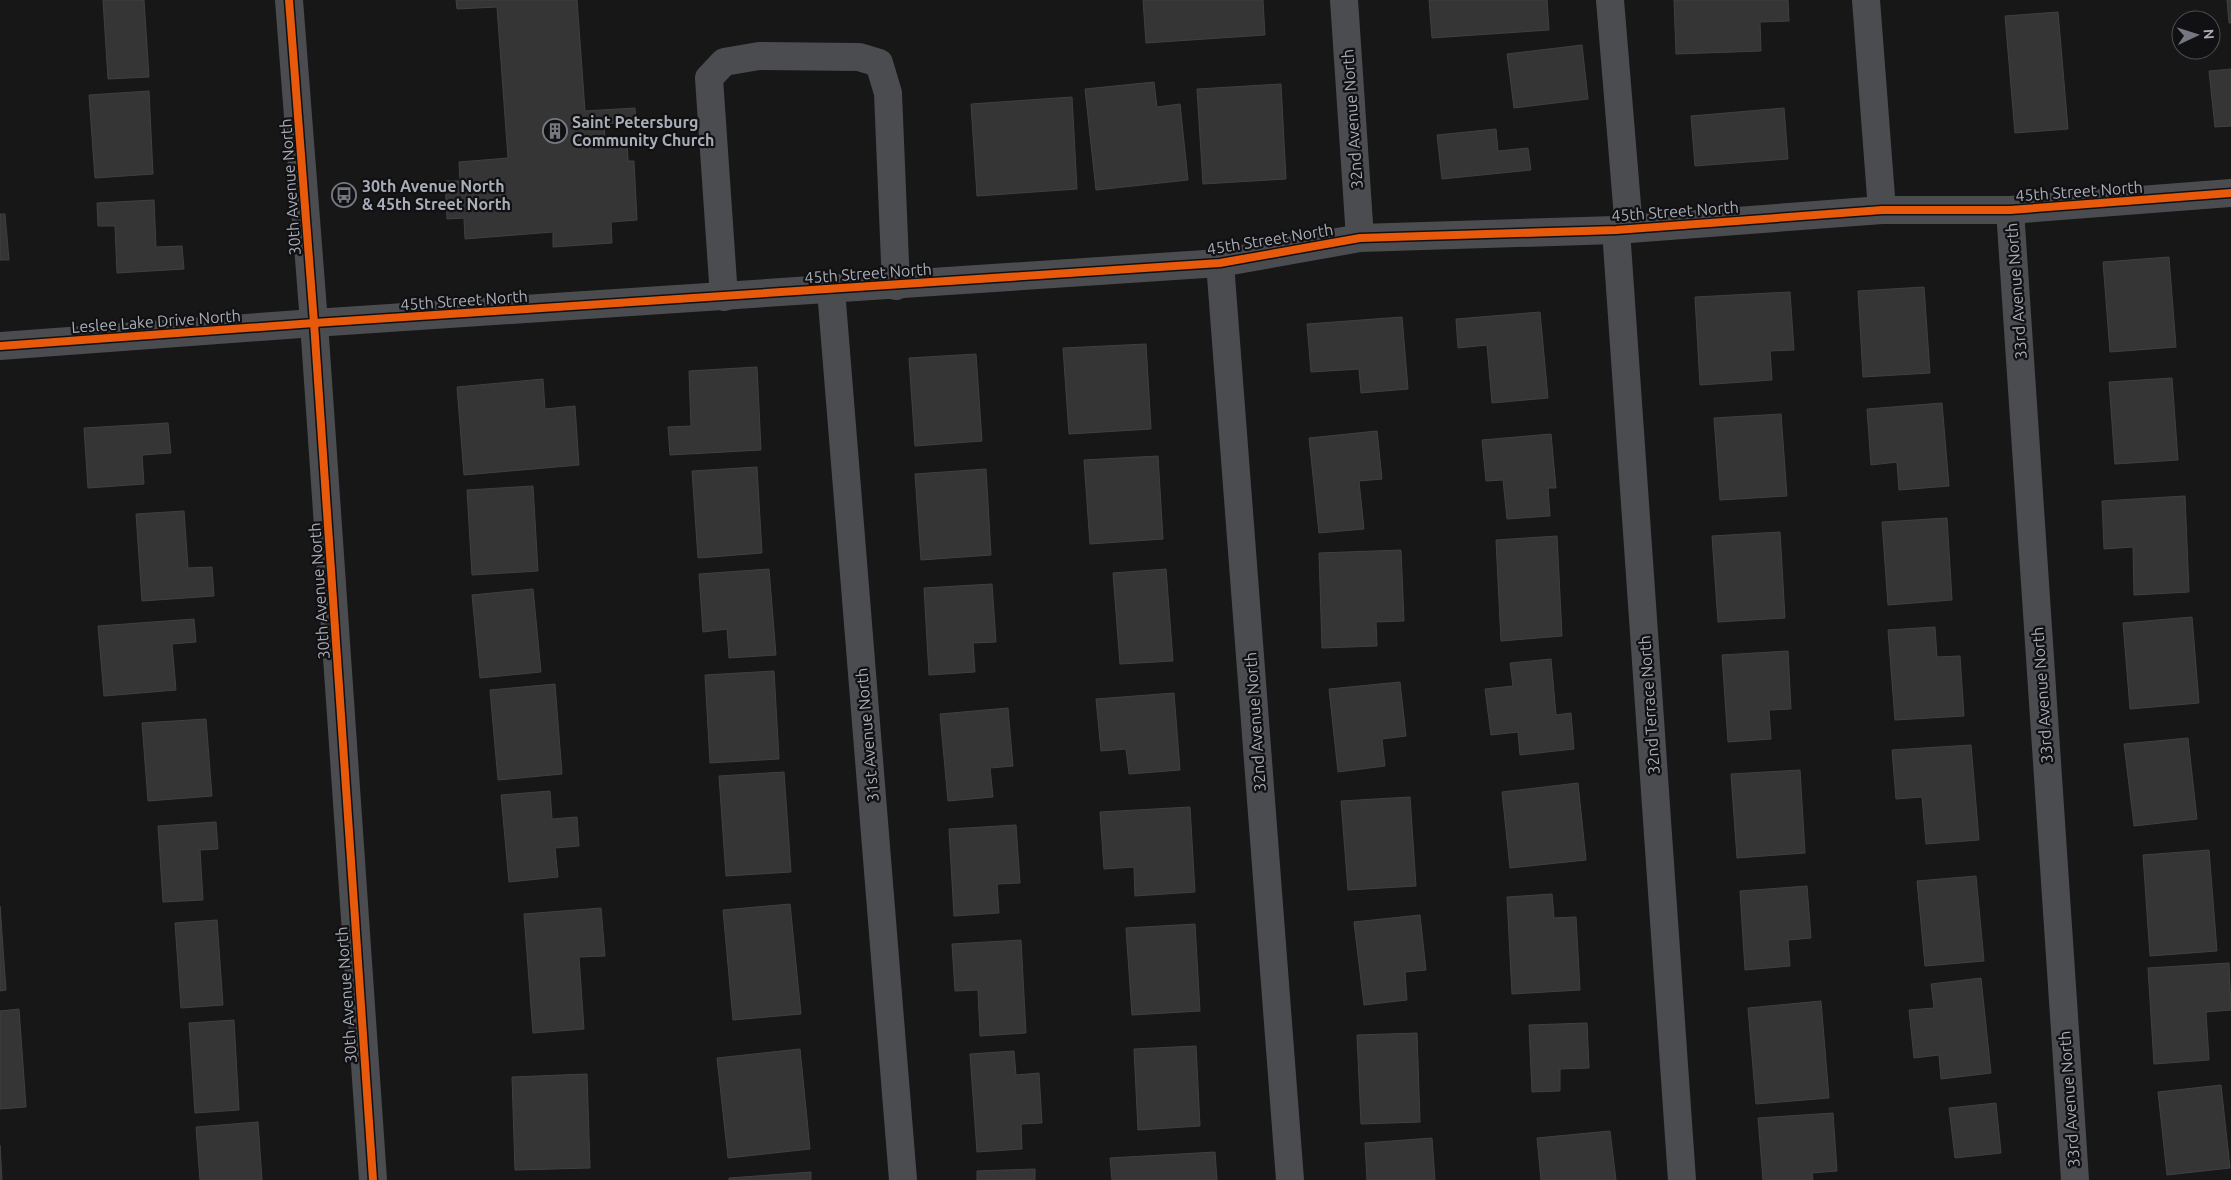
<svg xmlns="http://www.w3.org/2000/svg" width="2231" height="1180" font-family="Ubuntu,sans-serif">
<style>
.building{fill:#353536;stroke:#3f4043}
.lines{fill:none;stroke-linecap:round;stroke-linejoin:round}
.minor{stroke:#4b4c50;stroke-width:28}
.cycleway-casing{stroke:#111113;stroke-width:11}
.cycleway{stroke:#e8590c;stroke-width:8}
.labels{text-anchor:middle;stroke-width:4.5;stroke-linejoin:round;paint-order:stroke}
.street-label{font-size:16px;fill:#a8adb8;stroke:#111113}
.poi-label{font-size:16px;font-weight:bold;fill:#a8adb8;stroke:#111113;text-anchor:start}
</style>
<rect width="100%" height="100%" fill="#171717"/>
<g class="building">
<polygon points="103,0 144,0 149,77 108,79"/>
<polygon points="456,0 577,0 585,111 635,108 636,121 604,124 605,139 627,138 628,161 634,161 637,220 611,222 612,243 553,247 553,232 465,239 464,218 447,219 445,181 460,181 459,162 508,158 497,7 457,9"/>
<polygon points="1143,0 1263,0 1265,35 1146,43"/>
<polygon points="1429,0 1547,0 1549,30 1432,38"/>
<polygon points="1674,0 1788,0 1789,21 1760,22 1761,51 1676,54"/>
<polygon points="2227,0 2231,0 2231,23 2229,23"/>
<polygon points="2058,12 2068,129 2015,133 2005,16"/>
<polygon points="1582,45 1588,99 1514,108 1507,54"/>
<polygon points="2231,69 2231,126 2215,127 2209,71"/>
<polygon points="1154,82 1157,107 1180,104 1188,180 1096,190 1085,89"/>
<polygon points="1281,84 1286,179 1203,184 1197,89"/>
<polygon points="149,91 153,174 95,178 89,95"/>
<polygon points="1072,97 1077,189 977,196 971,104"/>
<polygon points="1784,108 1788,159 1695,166 1691,116"/>
<polygon points="1496,129 1498,151 1528,148 1531,170 1442,179 1437,135"/>
<polygon points="154,200 156,247 182,246 184,269 117,273 115,226 98,226 97,203"/>
<polygon points="0,214 5,214 9,260 0,260"/>
<polygon points="2169,257 2176,347 2110,352 2103,262"/>
<polygon points="1924,287 1930,373 1863,377 1858,291"/>
<polygon points="1790,292 1794,350 1770,351 1772,380 1700,385 1695,297"/>
<polygon points="1540,312 1548,398 1492,403 1487,345 1458,348 1456,319"/>
<polygon points="1402,317 1408,389 1361,393 1359,369 1311,372 1307,324"/>
<polygon points="1146,344 1151,429 1069,434 1063,348"/>
<polygon points="976,354 982,441 915,446 909,358"/>
<polygon points="757,367 761,450 670,455 668,427 691,426 689,371"/>
<polygon points="2172,378 2178,460 2115,464 2109,382"/>
<polygon points="543,379 545,409 575,406 579,465 464,475 457,387"/>
<polygon points="1942,403 1949,486 1899,490 1897,462 1871,465 1867,409"/>
<polygon points="1781,414 1787,496 1720,500 1714,418"/>
<polygon points="168,423 171,453 142,455 144,484 88,488 84,428"/>
<polygon points="1377,431 1382,479 1359,481 1364,529 1319,533 1309,438"/>
<polygon points="1551,434 1556,488 1548,488 1550,516 1507,519 1503,480 1486,481 1482,440"/>
<polygon points="1158,456 1163,539 1090,544 1084,460"/>
<polygon points="757,467 762,553 698,558 692,471"/>
<polygon points="986,469 991,555 921,560 915,474"/>
<polygon points="533,486 538,571 472,575 467,490"/>
<polygon points="2185,496 2189,592 2134,595 2133,547 2104,549 2102,501"/>
<polygon points="184,511 188,568 212,567 214,596 142,601 136,514"/>
<polygon points="1947,518 1952,600 1888,605 1882,522"/>
<polygon points="1780,532 1785,618 1718,622 1712,536"/>
<polygon points="1557,536 1562,636 1501,641 1496,540"/>
<polygon points="1401,550 1404,621 1376,622 1377,646 1322,648 1319,553"/>
<polygon points="769,569 776,655 729,658 727,629 703,632 699,574"/>
<polygon points="1166,569 1173,661 1120,664 1113,573"/>
<polygon points="992,584 996,642 973,643 975,672 929,675 924,588"/>
<polygon points="533,589 541,672 480,678 472,595"/>
<polygon points="2192,617 2199,703 2130,709 2123,623"/>
<polygon points="194,619 196,642 172,644 176,690 104,696 98,626"/>
<polygon points="1935,627 1937,657 1960,656 1964,716 1895,720 1888,630"/>
<polygon points="1788,651 1791,709 1769,710 1771,739 1728,742 1722,655"/>
<polygon points="1551,659 1556,715 1571,713 1574,749 1520,755 1518,732 1491,735 1485,689 1513,686 1510,663"/>
<polygon points="774,671 779,759 710,763 705,675"/>
<polygon points="1400,682 1406,736 1382,739 1385,766 1338,772 1329,689"/>
<polygon points="555,684 562,774 498,780 490,690"/>
<polygon points="1174,693 1180,770 1129,774 1126,749 1101,751 1096,699"/>
<polygon points="1008,708 1013,766 990,768 993,797 948,801 940,714"/>
<polygon points="206,719 212,796 148,801 142,723"/>
<polygon points="2188,738 2197,819 2134,826 2124,744"/>
<polygon points="1971,745 1979,840 1926,844 1922,797 1896,799 1892,750"/>
<polygon points="1800,770 1805,853 1737,858 1731,774"/>
<polygon points="784,772 791,872 726,876 719,776"/>
<polygon points="1578,783 1586,860 1510,868 1502,792"/>
<polygon points="550,791 552,819 577,817 579,846 555,848 558,877 509,882 501,795"/>
<polygon points="1410,797 1416,886 1348,890 1341,801"/>
<polygon points="1190,807 1195,892 1135,896 1134,867 1104,869 1100,812"/>
<polygon points="216,822 218,849 200,850 203,900 163,902 158,826"/>
<polygon points="1016,825 1020,883 997,884 999,913 954,916 949,829"/>
<polygon points="2209,850 2217,951 2150,956 2143,855"/>
<polygon points="1976,876 1984,961 1925,966 1917,881"/>
<polygon points="1807,886 1811,938 1788,940 1790,966 1745,970 1740,891"/>
<polygon points="1552,894 1554,918 1576,917 1580,990 1512,994 1507,897"/>
<polygon points="790,904 801,1014 733,1020 723,910"/>
<polygon points="0,906 6,990 0,991"/>
<polygon points="601,908 605,956 579,957 584,1029 533,1033 524,914"/>
<polygon points="1420,915 1426,970 1405,972 1407,1000 1364,1005 1354,922"/>
<polygon points="217,920 223,1005 181,1008 175,923"/>
<polygon points="1195,924 1200,1011 1132,1015 1126,928"/>
<polygon points="1021,940 1026,1033 980,1036 978,990 955,991 952,944"/>
<polygon points="2229,963 2231,1010 2206,1012 2209,1060 2154,1064 2148,968"/>
<polygon points="1981,978 1991,1073 1941,1079 1939,1055 1914,1058 1909,1010 1934,1008 1931,984"/>
<polygon points="1821,1001 1829,1098 1756,1104 1748,1008"/>
<polygon points="19,1009 26,1107 0,1109 0,1011"/>
<polygon points="234,1020 239,1110 195,1113 189,1023"/>
<polygon points="1587,1023 1589,1068 1560,1069 1560,1091 1532,1092 1529,1025"/>
<polygon points="1417,1033 1420,1122 1361,1124 1357,1035"/>
<polygon points="1196,1046 1200,1126 1138,1130 1134,1049"/>
<polygon points="800,1049 810,1149 728,1158 717,1058"/>
<polygon points="1014,1051 1016,1075 1039,1073 1042,1123 1021,1124 1022,1149 977,1152 970,1054"/>
<polygon points="587,1074 590,1168 515,1170 512,1077"/>
<polygon points="2221,1085 2230,1168 2167,1175 2158,1092"/>
<polygon points="1996,1103 2001,1153 1955,1158 1949,1108"/>
<polygon points="1833,1113 1837,1171 1812,1173 1813,1180 1763,1180 1758,1118"/>
<polygon points="258,1122 262,1180 200,1180 196,1127"/>
<polygon points="1610,1131 1616,1180 1541,1180 1537,1138"/>
<polygon points="1432,1138 1435,1180 1367,1180 1365,1143"/>
<polygon points="0,1145 2,1180 0,1180"/>
<polygon points="1215,1152 1217,1180 1112,1180 1110,1158"/>
<polygon points="1035,1169 1035,1180 977,1180 977,1171"/>
<polygon points="811,1172 811,1180 729,1180 729,1178"/>
</g>
<g class="lines">
<g class="minor">
<polyline points="289,0 314,323 373,1180"/>
<polyline points="1344,0 1360,238"/>
<polyline points="1610,0 1629,229"/>
<polyline points="1866,0 1882,210"/>
<polyline points="2010,210 2075,1180"/>
<polyline points="1616,230 1682,1180"/>
<polyline points="1220,263 1290,1180"/>
<polyline points="831,290 903,1180"/>
<polyline points="724,297 709,78 724,62 759,56 859,57 879,63 888,93 896,286"/>
<polyline points="0,346 314,323 1220,263 1360,238 1616,230 1882,210 2010,210 2231,193"/>
</g>
<defs>
<g id="cycleway">
<polyline points="289,0 314,323 373,1180"/>
<polyline points="0,346 314,323 1220,263 1360,238 1616,230 1882,210 2010,210 2231,193"/>
</g>
</defs>
<use href="#cycleway" class="cycleway-casing"/>
<use href="#cycleway" class="cycleway"/>
</g>
<defs>
<symbol id="building-ring" viewBox="-11 -11 22 22"><circle r="9.5" fill="#111113" stroke="#757880" stroke-width="1.5"/><path d="M-4-6H4V6H1V3H-1V6H-4ZM-2.5-4.3h1.7v1.8h-1.7ZM.8-4.3h1.7v1.8H.8ZM-2.5-1h1.7V.8h-1.7ZM.8-1h1.7V.8H.8Z" fill="#757880"/></symbol>
<symbol id="bus-ring" viewBox="-11 -11 22 22"><circle r="9.5" fill="#111113" stroke="#757880" stroke-width="1.5"/><path d="M-5-6H5V4H4V6H2V4H-2V6H-4V4H-5ZM-3.5-4V0h7V-4ZM-3.5 1.2v1.5H-2V1.2ZM2 1.2v1.5H3.5V1.2Z" fill="#757880"/></symbol>
</defs>
<g fill-rule="evenodd">
<use href="#building-ring" x="541" y="117" width="28" height="28"/>
<use href="#bus-ring" x="330" y="181" width="28" height="28"/>
</g>
<g class="labels">
<g class="street-label">
<text transform="translate(1352 119) rotate(-94)" y="6">32nd Avenue North</text>
<text transform="translate(290 187) rotate(-94)" y="6">30th Avenue North</text>
<text transform="translate(2079 191) rotate(-4)" y="6">45th Street North</text>
<text transform="translate(1675 211) rotate(-4)" y="6">45th Street North</text>
<text transform="translate(1270 239) rotate(-9)" y="6">45th Street North</text>
<text transform="translate(868 273) rotate(-4)" y="6">45th Street North</text>
<text transform="translate(2016 291) rotate(-94)" y="6">33rd Avenue North</text>
<text transform="translate(464 300) rotate(-4)" y="6">45th Street North</text>
<text transform="translate(156 321) rotate(-4)" y="6">Leslee Lake Drive North</text>
<text transform="translate(319 591) rotate(-94)" y="6">30th Avenue North</text>
<text transform="translate(2042 695) rotate(-94)" y="6">33rd Avenue North</text>
<text transform="translate(1649 705) rotate(-94)" y="6">32nd Terrace North</text>
<text transform="translate(1255 722) rotate(-94)" y="6">32nd Avenue North</text>
<text transform="translate(867 735) rotate(-95)" y="6">31st Avenue North</text>
<text transform="translate(346 995) rotate(-94)" y="6">30th Avenue North</text>
<text transform="translate(2069 1099) rotate(-94)" y="6">33rd Avenue North</text>
</g>
<g class="poi-label">
<text x="572" y="128">Saint Petersburg<tspan x="572" dy="18">Community Church</tspan></text>
<text x="362" y="192">30th Avenue North<tspan x="362" dy="18">&amp; 45th Street North</tspan></text>
</g>
</g>
<g transform="translate(2196 35) rotate(86)"><circle r="24" fill="#111113" stroke="#4d4f55"/>
<path d="M0-4L9 19L0 12L-9 19Z" fill="#757880"/>
<text y="-8" font-size="14" font-weight="bold" text-anchor="middle" fill="#a8adb8">N</text>
</g>
</svg>
